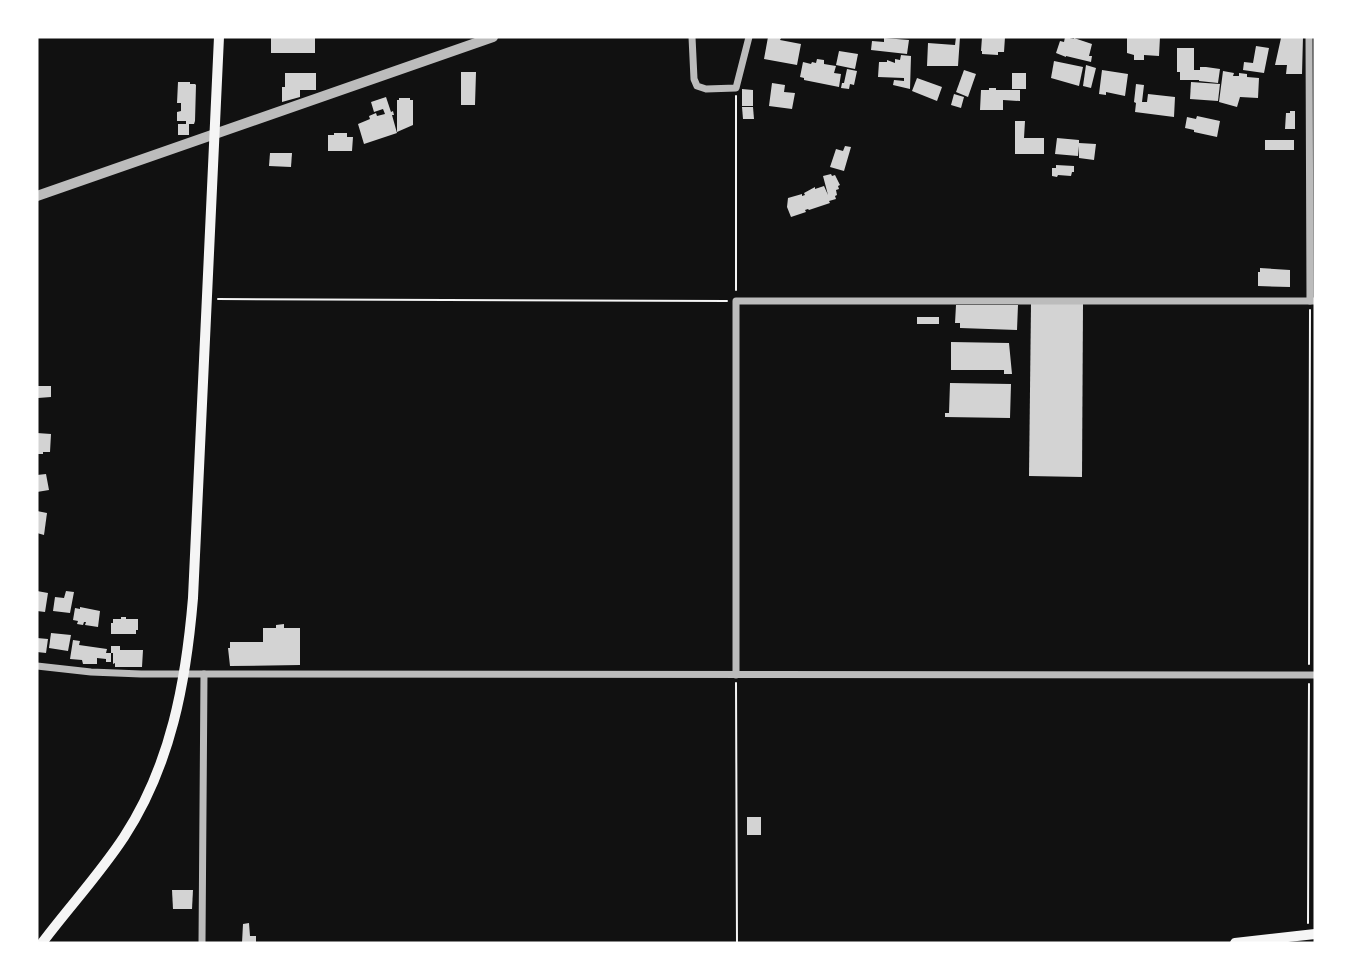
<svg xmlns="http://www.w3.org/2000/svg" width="1352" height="980" font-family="Mulish,sans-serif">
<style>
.building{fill:#d3d3d3}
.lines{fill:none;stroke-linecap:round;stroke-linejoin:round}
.path{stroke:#f5f5f5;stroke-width:2}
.minor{stroke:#bcbcbc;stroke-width:7}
.tertiary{stroke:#bcbcbc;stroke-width:10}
.secondary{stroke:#f5f5f5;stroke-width:10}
</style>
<rect width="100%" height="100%" fill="#111"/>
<g class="building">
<rect x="271" y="37" width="44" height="16"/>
<polygon points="768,37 781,38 780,40 801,44 797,65 764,59"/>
<polygon points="956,37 960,37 958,66 927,66 928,43 955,45"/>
<polygon points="982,37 1005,37 1004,52 998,52 998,55 982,54 982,51 981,51"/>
<polygon points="1065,37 1074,39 1074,38 1092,44 1089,56 1092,56 1091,62 1066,56 1066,57 1056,53 1060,41 1064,42"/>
<polygon points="1131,37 1160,37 1159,56 1144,55 1144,60 1134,60 1134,55 1127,53 1127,38 1131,38"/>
<polygon points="1303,37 1302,74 1286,74 1287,65 1275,65 1281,38"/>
<polygon points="884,38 909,40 907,54 871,50 872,41 884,42"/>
<polygon points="1256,46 1269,48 1264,73 1243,70 1244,62 1253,63"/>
<polygon points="1177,48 1194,48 1194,70 1200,70 1200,67 1206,67 1220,69 1218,83 1199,81 1199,80 1180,80 1180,72 1177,72"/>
<polygon points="839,51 858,54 855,69 836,65"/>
<polygon points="901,55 911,56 910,89 893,85 894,80 904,81 904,78 878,77 879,62 887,62 887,60 895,63 895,59 900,60"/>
<polygon points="817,59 824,60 824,64 836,66 834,73 841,74 839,87 804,80 804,78 800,77 803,62 811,64 812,62 816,63"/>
<polygon points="1054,61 1083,67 1079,86 1051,78"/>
<polygon points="1086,65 1096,68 1091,88 1083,86"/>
<polygon points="847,69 857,71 854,85 850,84 849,89 841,88 842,83 844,83"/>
<polygon points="964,70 976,74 968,97 956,92"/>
<polygon points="1102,70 1128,74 1125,96 1106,92 1106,95 1099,94"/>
<polygon points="1223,71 1234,73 1233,76 1239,76 1239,73 1247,74 1247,77 1259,78 1258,98 1240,97 1237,107 1219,102"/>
<polygon points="461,72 476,72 475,105 461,105"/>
<polygon points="285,73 316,73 316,90 300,90 300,97 282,102 282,87 285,87"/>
<rect x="1012" y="73" width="14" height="16"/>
<polygon points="917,78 942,87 937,101 912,91"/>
<polygon points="178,82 190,82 190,84 195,84 196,85 195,121 194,124 189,124 189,135 178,135 178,124 186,124 186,121 177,121 177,112 181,111 181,103 177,103"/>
<polygon points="1191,82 1220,84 1218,101 1190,99"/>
<polygon points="772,83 785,85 784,92 795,93 792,109 769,106"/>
<polygon points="1136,84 1144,85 1142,102 1147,102 1148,94 1175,97 1174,117 1135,112 1136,103 1134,102"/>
<polygon points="989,88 996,88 996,90 1020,90 1020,101 1003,100 1003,110 980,110 981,90 989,90"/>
<polygon points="742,89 753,90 753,106 742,106"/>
<polygon points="954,94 964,97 961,108 951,105"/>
<polygon points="386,97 391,112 393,111 394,115 392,115 397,133 364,144 358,124 370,119 369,116 376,113 377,116 385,114 383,109 374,112 371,102"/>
<polygon points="399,98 410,98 410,100 413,100 413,125 397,132 397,100 399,100"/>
<polygon points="742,107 753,107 754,119 743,119"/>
<polygon points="1290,111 1295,111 1295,129 1285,129 1286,113 1290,113"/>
<polygon points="1197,116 1220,121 1217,137 1194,132 1194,130 1185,128 1187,117 1196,119"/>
<polygon points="1015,121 1025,121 1024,138 1044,138 1044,154 1015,154"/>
<polygon points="334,133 347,133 347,137 353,137 352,151 328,151 328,135 334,135"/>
<polygon points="1057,138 1079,140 1079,143 1096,144 1094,160 1079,158 1079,146 1078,156 1055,154"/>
<rect x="1265" y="140" width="29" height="10"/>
<polygon points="845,146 851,147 844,171 830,167 836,149 843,151"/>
<polygon points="270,153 292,153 291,167 269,166"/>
<polygon points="1056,165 1074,166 1074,172 1072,172 1071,176 1058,175 1057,177 1052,176 1052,168 1056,168"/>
<polygon points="831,174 832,176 835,175 840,185 838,186 839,189 836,190 837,195 835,196 836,199 829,201 830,203 809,210 808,209 805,210 806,212 791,217 787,207 788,198 802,194 802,196 805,195 804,193 815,187 815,189 824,186 828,195 823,176"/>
<polygon points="1260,268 1290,270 1290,287 1258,286 1258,272 1260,272"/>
<polygon points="1031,304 1083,304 1082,477 1029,476"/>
<polygon points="956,305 1018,305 1017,330 960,328 960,323 955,323"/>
<rect x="917" y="317" width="22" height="7"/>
<polygon points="951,342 1009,343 1012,374 1004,374 1004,370 951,370"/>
<polygon points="950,383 1011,384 1010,418 945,417 945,413 949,413"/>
<polygon points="37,386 51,386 51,397 38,398"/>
<polygon points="37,433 51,434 50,452 43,452 43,454 37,454"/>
<polygon points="46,474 49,490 37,492 37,475"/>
<polygon points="37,511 47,513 44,535 37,533"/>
<polygon points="37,591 48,593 45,612 37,611"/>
<polygon points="66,591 74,592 70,613 53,611 55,597 64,598"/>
<polygon points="80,607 100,611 98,627 85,625 86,622 84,622 83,625 77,624 78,621 73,620 75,608 80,609"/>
<polygon points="121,617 126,617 126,619 138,619 138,630 136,630 136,634 111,634 111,623 113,623 113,619 121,619"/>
<polygon points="284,624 284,628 300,628 300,665 230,666 228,648 230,648 230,642 263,642 263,628 276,628 276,625"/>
<polygon points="51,633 71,635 68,651 49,648"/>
<polygon points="37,638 48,639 46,653 37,652"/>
<polygon points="73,640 80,641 79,645 107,649 106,653 111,653 111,646 120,646 120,650 143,650 142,667 115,667 115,663 113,664 113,653 111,653 111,662 106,662 106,659 97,658 97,664 83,664 82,660 70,659"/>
<rect x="747" y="817" width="14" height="18"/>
<polygon points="172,890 193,890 192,909 173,909"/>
<polygon points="249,923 250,936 256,936 256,943 242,943 243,924"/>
</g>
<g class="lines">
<g class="path">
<polyline points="736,96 736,290"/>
<polyline points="218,299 727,301"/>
<polyline points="1309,664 1310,310"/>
<polyline points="736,683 737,943"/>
<polyline points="1308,923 1309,684"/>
</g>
<g class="minor">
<polyline points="692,37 694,79 697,86 706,89 736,88 749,37"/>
<polyline points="1309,37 1310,301"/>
<polyline points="37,666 91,672 141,674 1315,675"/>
<polyline points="736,675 736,301 1315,301"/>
<polyline points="202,943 204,674"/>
</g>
<polyline class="tertiary" points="37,196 493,37"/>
<g class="secondary">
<path d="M42 943C69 907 99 875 124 837 171 765 186 682 193 598L219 37"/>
<polyline points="1235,943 1315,934"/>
</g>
</g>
<rect width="1352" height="980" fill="none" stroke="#ffffff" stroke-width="77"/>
</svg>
